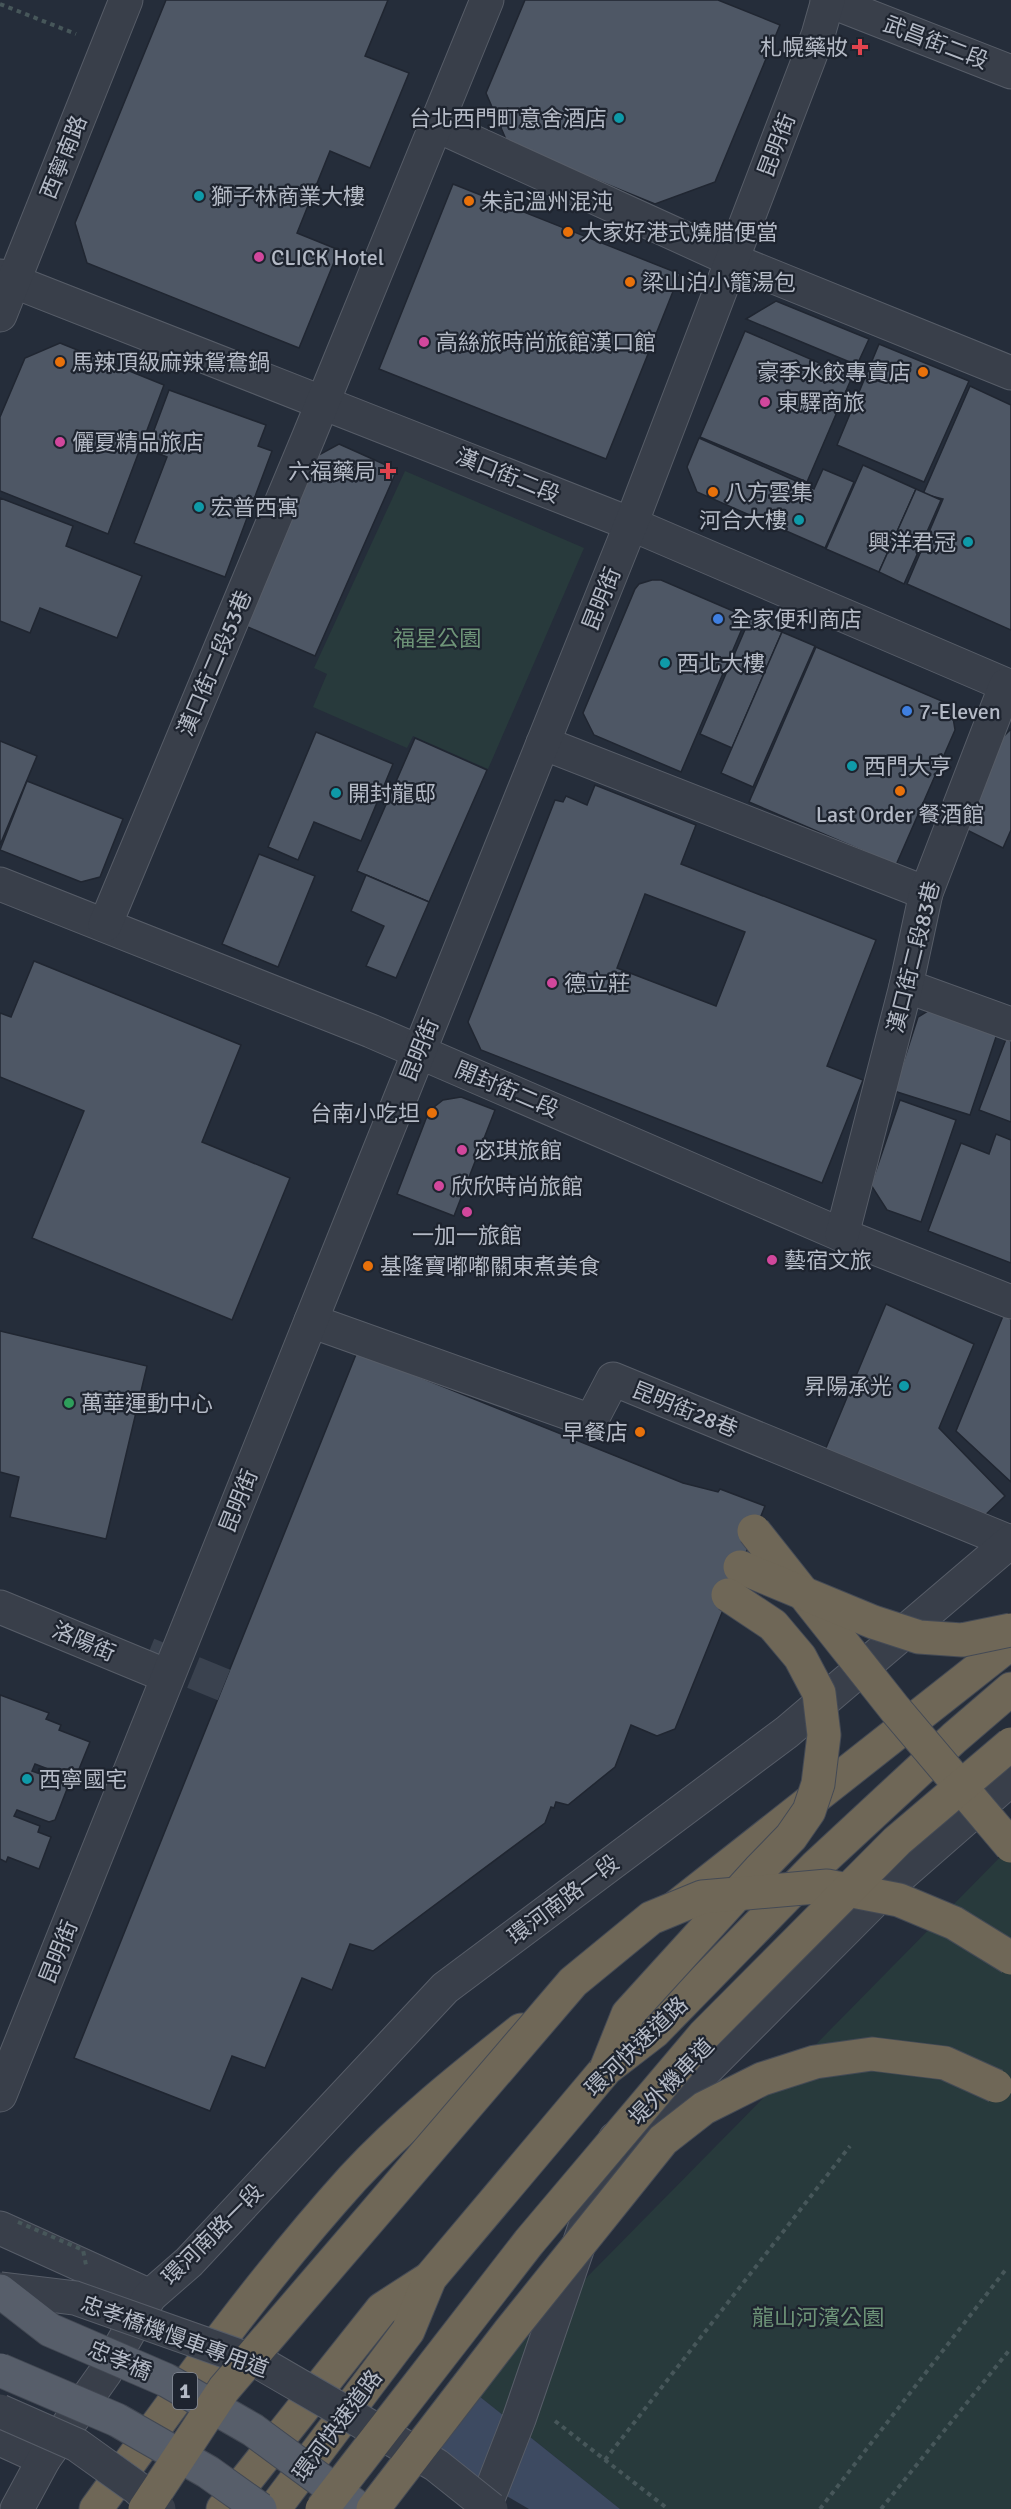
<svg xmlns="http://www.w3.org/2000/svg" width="1011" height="2509" font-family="Signika,'Noto Sans TC',sans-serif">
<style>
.green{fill:#283a3c}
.water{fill:#3d4a61}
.building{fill:#4e5765;stroke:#202631;stroke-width:1.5;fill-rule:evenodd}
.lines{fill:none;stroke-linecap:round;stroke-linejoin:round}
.minor-tunnel{stroke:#3a424f;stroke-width:33;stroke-dasharray:33 16;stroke-linecap:butt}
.minor-casing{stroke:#575d68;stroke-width:35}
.highway-casing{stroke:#444a55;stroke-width:35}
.path{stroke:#47575a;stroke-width:4;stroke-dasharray:4.5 4.5;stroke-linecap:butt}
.minor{stroke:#393f4a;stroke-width:33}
.highway{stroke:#6f6757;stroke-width:33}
.minor-bridge-casing{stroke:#575d68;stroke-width:35;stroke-linecap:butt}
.major-bridge-casing{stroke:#424853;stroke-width:35;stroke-linecap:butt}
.highway-bridge-casing{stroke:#444a55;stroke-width:35;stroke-linecap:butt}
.path-bridge{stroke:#47575a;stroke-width:4;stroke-dasharray:4.5 4.5;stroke-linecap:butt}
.minor-bridge{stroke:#393f4a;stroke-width:33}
.major-bridge{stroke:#575e6a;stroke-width:33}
.highway-bridge{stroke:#6f6757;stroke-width:33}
.health-dot{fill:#e0444e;stroke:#1e242f;stroke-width:2}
.culture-dot{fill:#0f9aa8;stroke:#1e242f;stroke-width:2}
.food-dot{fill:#e8710a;stroke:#1e242f;stroke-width:2}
.hotel-dot{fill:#d1479c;stroke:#1e242f;stroke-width:2}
.shop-dot{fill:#3f7fe0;stroke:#1e242f;stroke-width:2}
.leisure-dot{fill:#2e9e5b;stroke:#1e242f;stroke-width:2}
.labels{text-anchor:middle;stroke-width:4.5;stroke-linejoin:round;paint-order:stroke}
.shield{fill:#1e242f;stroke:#878d99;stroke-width:1.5}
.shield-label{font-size:21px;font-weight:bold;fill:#b4bac6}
.street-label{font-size:22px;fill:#b4bac6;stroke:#1e242f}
.poi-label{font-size:22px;fill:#b4bac6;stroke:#1e242f;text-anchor:start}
.park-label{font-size:22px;fill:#6e9478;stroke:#1e242f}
</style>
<rect width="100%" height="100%" fill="#252d3a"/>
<g class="green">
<polygon points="405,471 584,548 488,769 413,736 407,748 313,707 327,674 314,668"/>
<polygon points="1011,1846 1011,2509 620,2509 474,2392"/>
</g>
<polygon class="water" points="474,2392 620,2509 529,2509 421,2446"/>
<g class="building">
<polygon points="166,0 388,0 365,56 409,73 370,168 330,151 297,233 339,250 299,348 87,263 75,223"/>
<polygon points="525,0 718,0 780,25 715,182 655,204 508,144 486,93"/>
<polygon points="453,184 680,274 606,459 379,369"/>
<polygon points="776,301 869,339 857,365 746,319"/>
<polygon points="745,331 852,377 807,482 700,437"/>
<polygon points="60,343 164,385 108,534 0,491 0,417 25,358"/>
<polygon points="879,344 969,381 924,482 837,445"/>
<polygon points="970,386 1011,405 1011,630 907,584 943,499 923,494"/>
<polygon points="169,390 266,425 258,446 272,451 225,577 134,543 167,457 147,449"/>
<polygon points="699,438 814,489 823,469 854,482 825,548 697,492 687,467"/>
<polygon points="339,444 397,470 315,656 241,624 315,457"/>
<polygon points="863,465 916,489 879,572 826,549"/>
<polygon points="916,489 941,500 904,584 879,572"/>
<polygon points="0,498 73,526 66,546 142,576 117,638 40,608 30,633 0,621"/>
<polygon points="652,580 661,580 747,617 681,772 594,735 583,713 635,589 639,584"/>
<polygon points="750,618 782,632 732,748 700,734"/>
<polygon points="782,632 815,646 753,787 721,773"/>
<polygon points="816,647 951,705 955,730 896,865 749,802"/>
<polygon points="1011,729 1011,830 1003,848 959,826 999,741"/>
<polygon points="316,732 393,764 361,841 314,822 298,860 268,847"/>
<polygon points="415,738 487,770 429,902 357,871"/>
<polygon points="0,741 37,756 0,845"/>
<polygon points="27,781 123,819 100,877 81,882 0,850"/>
<path d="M595 785 696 825 681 864 876 940 827 1066 863 1080 822 1183 481 1050 468 1022 555 800 563 802 566 796 587 805ZM645 894 745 932 716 1006 617 968Z"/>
<polygon points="259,854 315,876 278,967 222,944"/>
<polygon points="366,875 429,902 396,978 366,966 384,926 351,911"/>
<polygon points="34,961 241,1045 202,1142 290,1178 232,1320 32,1238 84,1111 0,1077 0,1013 11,1017"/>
<polygon points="931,1009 998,1031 970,1115 894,1091 918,1017"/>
<polygon points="1006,1039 1011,1041 1011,1122 979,1110"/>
<polygon points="461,1097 495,1110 454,1216 397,1194 429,1111 443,1100"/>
<polygon points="900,1100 956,1120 921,1222 887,1210 871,1185"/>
<polygon points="996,1134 1011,1140 1011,1263 928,1231 961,1143 989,1154"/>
<polygon points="886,1304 974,1344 939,1428 1005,1496 979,1521 823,1455"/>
<polygon points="1003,1316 1011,1319 1011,1482 956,1431"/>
<polygon points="0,1331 147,1366 106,1539 10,1517 19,1477 0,1472"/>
<polygon points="357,1352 683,1483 718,1492 720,1489 765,1506 675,1729 657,1736 631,1725 615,1767 568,1805 556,1802 554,1808 551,1807 545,1823 373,1951 350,1944 332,1990 302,1978 265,2068 232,2056 210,2111 74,2058"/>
<polygon points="0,1695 49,1713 46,1719 61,1725 59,1730 90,1742 77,1774 64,1769 61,1774 35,1764 32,1771 65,1783 67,1789 55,1820 49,1822 17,1810 14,1816 40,1826 38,1832 51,1837 39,1869 8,1857 6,1862 0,1859"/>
</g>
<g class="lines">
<polyline class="minor-tunnel" points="148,1654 224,1685"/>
<defs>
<g id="minor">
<polyline points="827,0 1011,72"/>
<polyline points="436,125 732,260 1011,373"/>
<polyline points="0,276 631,524 1011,687"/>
<polyline points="0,315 126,0"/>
<polyline points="543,743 926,893"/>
<polyline points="0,884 371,1031 842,1235 1011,1302"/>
<polyline points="105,925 309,436 487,0"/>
<polyline points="906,986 1011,1024"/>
<polyline points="842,1235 906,986 926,893 1006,685"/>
<polyline points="311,1321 591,1421 613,1379 1010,1542"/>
<polyline points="0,1607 167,1676"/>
<polyline points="0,2095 631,524 818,35 828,0"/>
<polyline points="619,2177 629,2147 892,1883 1011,1779"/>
<polyline points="0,2228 150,2296"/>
<polyline points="0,2439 44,2459"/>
<polyline points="17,2509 44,2459 105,2373 150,2296 189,2262 445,1988 787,1732 1011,1541"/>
<polyline points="484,2509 519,2419 615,2139"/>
</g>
<g id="highway">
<polyline points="676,1907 1011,1643"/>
<path d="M96 2509C178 2396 259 2282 353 2178 404 2123 462 2077 521 2030"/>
<polyline points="223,2509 382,2309 430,2278"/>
<polyline points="274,2509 408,2331 430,2278 606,2069 654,2032 816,1866 954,1738 1011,1689"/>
</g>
</defs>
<use href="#minor" class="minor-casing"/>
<use href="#highway" class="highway-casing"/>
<g class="path">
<polyline points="0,4 76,34"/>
<polyline points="555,2421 668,2509"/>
<polyline points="605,2460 850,2146"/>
<polyline points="820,2509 1007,2268"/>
<polyline points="881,2509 1011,2348"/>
</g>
<use href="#minor" class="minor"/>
<use href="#highway" class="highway"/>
<defs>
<g id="minor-bridge">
<polyline points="0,2289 75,2298 262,2364 436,2465 491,2509"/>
<polyline points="0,2411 77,2445 137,2488 159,2509"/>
</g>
<g id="major-bridge">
<polyline points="0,2291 50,2330 166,2380 253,2430 360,2509"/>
<polyline points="0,2370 117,2420 208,2472 260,2509"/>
</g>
<g id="highway-bridge">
<polyline points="754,1531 895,1709 1011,1846"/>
<polyline points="740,1567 873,1622 919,1637 962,1640 1011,1630"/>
<polyline points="606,2069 628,2014 759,1870 791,1837 809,1811 818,1784 824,1735 819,1693 800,1657 773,1625 728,1595"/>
<polyline points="145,2509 224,2389 573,1982 651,1918 702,1897 827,1886 899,1900 954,1923 1011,1958"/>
<polyline points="322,2509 529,2242 704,2035 897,1841 1011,1744"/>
<polyline points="373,2509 509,2332 663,2140 704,2108 762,2079 815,2062 872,2054 945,2063 996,2086"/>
</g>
</defs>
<use href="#minor-bridge" class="minor-bridge-casing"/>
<use href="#major-bridge" class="major-bridge-casing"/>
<use href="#highway-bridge" class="highway-bridge-casing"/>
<polyline class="path-bridge" points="18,2222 83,2250 86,2265"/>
<use href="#minor-bridge" class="minor-bridge"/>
<use href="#major-bridge" class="major-bridge"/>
<use href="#highway-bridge" class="highway-bridge"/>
</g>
<g class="health-dot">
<path d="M857 38h6v6h6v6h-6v6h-6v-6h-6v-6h6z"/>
<path d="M385 462h6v6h6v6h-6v6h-6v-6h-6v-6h6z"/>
</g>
<g class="culture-dot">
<circle cx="619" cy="118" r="6"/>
<circle cx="199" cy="196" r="6"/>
<circle cx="199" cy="507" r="6"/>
<circle cx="799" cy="520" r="6"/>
<circle cx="968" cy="542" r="6"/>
<circle cx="665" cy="663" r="6"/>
<circle cx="852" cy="766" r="6"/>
<circle cx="336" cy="793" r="6"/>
<circle cx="904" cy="1386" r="6"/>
<circle cx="27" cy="1779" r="6"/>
</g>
<g class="food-dot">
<circle cx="469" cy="201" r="6"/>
<circle cx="568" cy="232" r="6"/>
<circle cx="630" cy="282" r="6"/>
<circle cx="60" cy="362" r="6"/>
<circle cx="923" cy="372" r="6"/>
<circle cx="713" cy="492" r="6"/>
<circle cx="900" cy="791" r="6"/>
<circle cx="432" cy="1113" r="6"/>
<circle cx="368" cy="1266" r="6"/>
<circle cx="640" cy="1432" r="6"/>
</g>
<g class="hotel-dot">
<circle cx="259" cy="257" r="6"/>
<circle cx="424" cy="342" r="6"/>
<circle cx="765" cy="402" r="6"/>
<circle cx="60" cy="442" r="6"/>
<circle cx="552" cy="983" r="6"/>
<circle cx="462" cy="1150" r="6"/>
<circle cx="439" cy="1186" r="6"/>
<circle cx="467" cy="1212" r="6"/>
<circle cx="772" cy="1260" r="6"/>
</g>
<g class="shop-dot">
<circle cx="718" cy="619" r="6"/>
<circle cx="907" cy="711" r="6"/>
</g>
<circle class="leisure-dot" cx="69" cy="1403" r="6"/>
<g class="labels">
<rect class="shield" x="173" y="2373" width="24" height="36" rx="4.5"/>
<g class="shield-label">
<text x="185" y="2398">1</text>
</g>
<g class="street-label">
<text transform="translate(936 42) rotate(21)" y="8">武昌街二段</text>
<text transform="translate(776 145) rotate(-69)" y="8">昆明街</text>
<text transform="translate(63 157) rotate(-68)" y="8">西寧南路</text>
<text transform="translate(508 475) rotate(22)" y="8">漢口街二段</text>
<text transform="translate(601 599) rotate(-68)" y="8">昆明街</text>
<text transform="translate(214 663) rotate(-67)" y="8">漢口街二段53巷</text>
<text transform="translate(913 957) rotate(-76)" y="8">漢口街二段83巷</text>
<text transform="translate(419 1050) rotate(-68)" y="8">昆明街</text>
<text transform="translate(507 1089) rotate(23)" y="8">開封街二段</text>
<text transform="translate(685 1409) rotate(22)" y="8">昆明街28巷</text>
<text transform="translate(238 1501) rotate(-68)" y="8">昆明街</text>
<text transform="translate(84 1641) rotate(23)" y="8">洛陽街</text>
<text transform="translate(563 1899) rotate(-37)" y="8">環河南路一段</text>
<text transform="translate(58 1952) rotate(-68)" y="8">昆明街</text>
<text transform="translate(636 2046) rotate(-44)" y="8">環河快速道路</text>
<text transform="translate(671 2081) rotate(-46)" y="8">堤外機車道</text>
<text transform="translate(212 2234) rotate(-45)" y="8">環河南路一段</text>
<text transform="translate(175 2336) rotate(20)" y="8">忠孝橋機慢車專用道</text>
<text transform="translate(120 2360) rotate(23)" y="8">忠孝橋</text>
<text transform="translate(337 2425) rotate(-53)" y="8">環河快速道路</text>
</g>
<g class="poi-label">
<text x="848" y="55" text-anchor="end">札幌藥妝</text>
<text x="607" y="126" text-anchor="end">台北西門町意舍酒店</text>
<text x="211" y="204">獅子林商業大樓</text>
<text x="481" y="209">朱記溫州混沌</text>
<text x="580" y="240">大家好港式燒腊便當</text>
<text x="271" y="265">CLICK Hotel</text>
<text x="642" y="290">梁山泊小籠湯包</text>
<text x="436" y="350">高絲旅時尚旅館漢口館</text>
<text x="72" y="370">馬辣頂級麻辣鴛鴦鍋</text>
<text x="911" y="380" text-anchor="end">豪季水餃專賣店</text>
<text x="777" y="410">東驛商旅</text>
<text x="72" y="450">儷夏精品旅店</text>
<text x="376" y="479" text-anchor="end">六福藥局</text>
<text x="725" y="500">八方雲集</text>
<text x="211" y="515">宏普西寓</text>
<text x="787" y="528" text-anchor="end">河合大樓</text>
<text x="956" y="550" text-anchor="end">興洋君冠</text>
<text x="730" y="627">全家便利商店</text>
<text x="677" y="671">西北大樓</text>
<text x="919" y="719">7-Eleven</text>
<text x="864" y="774">西門大亨</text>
<text x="348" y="801">開封龍邸</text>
<text x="900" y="822" text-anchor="middle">Last Order 餐酒館</text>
<text x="564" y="991">德立莊</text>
<text x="420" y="1121" text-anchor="end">台南小吃坦</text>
<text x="474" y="1158">宓琪旅館</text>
<text x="451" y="1194">欣欣時尚旅館</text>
<text x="467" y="1243" text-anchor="middle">一加一旅館</text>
<text x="784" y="1268">藝宿文旅</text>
<text x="380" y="1274">基隆寶嘟嘟關東煮美食</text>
<text x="892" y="1394" text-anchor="end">昇陽承光</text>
<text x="81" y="1411">萬華運動中心</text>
<text x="628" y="1440" text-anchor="end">早餐店</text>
<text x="39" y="1787">西寧國宅</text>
</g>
<g class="park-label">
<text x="437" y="646">福星公園</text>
<text x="818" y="2325">龍山河濱公園</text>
</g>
</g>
</svg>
